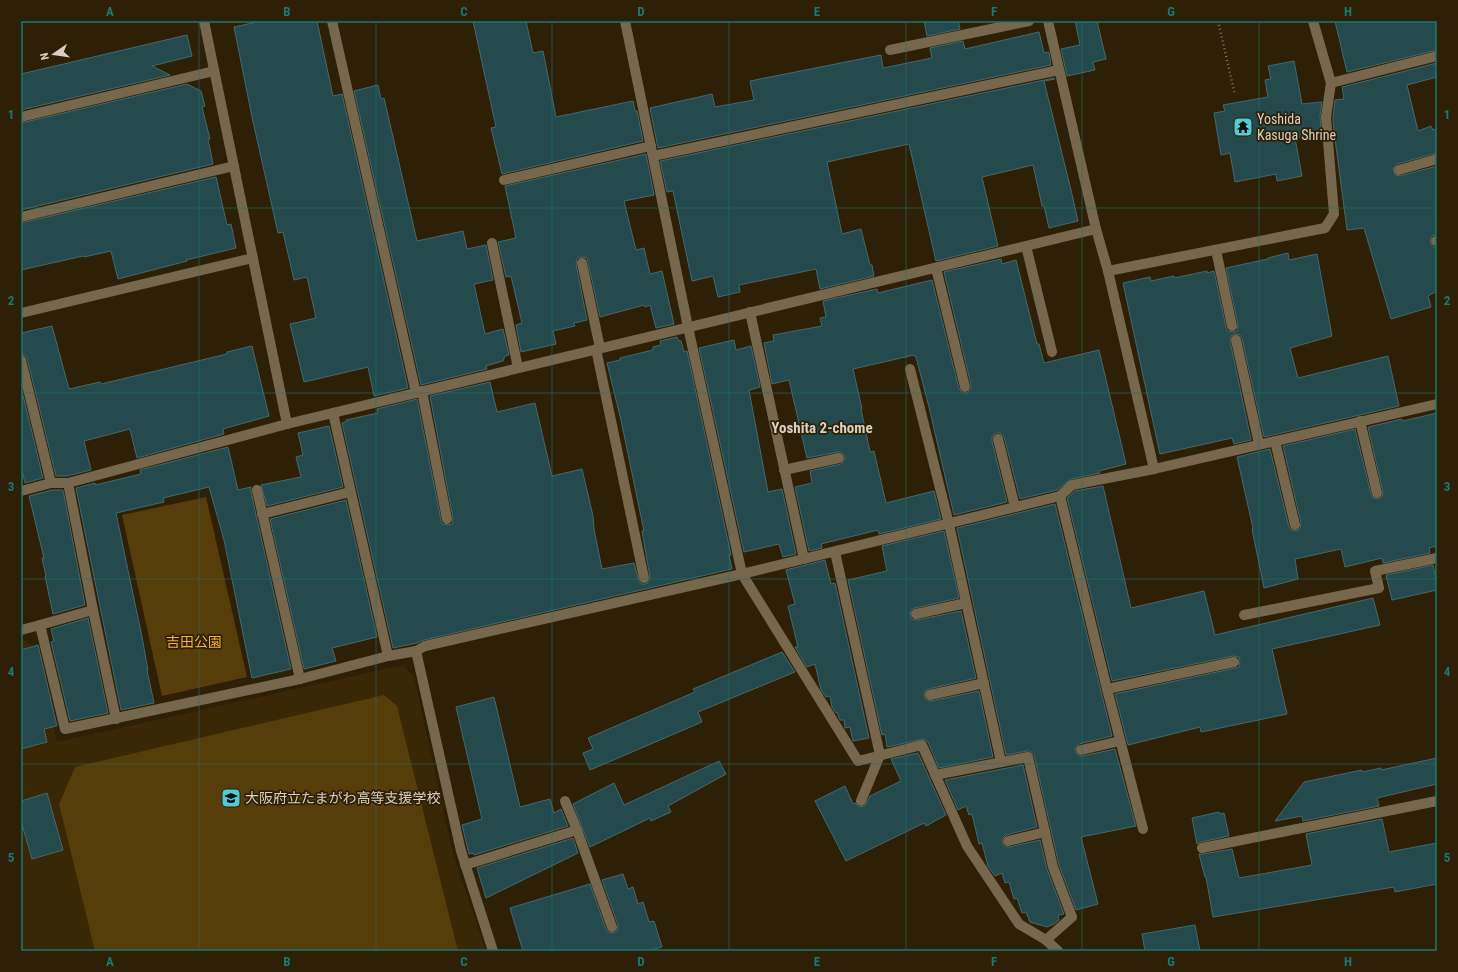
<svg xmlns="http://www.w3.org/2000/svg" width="1458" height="972" font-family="'Roboto Condensed','Noto Sans JP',sans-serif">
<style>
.built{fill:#392706}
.green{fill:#573d0a}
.building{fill:#244a4d;stroke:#446a6d}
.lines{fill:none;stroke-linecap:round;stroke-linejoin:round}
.path{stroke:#7c705c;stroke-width:2.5;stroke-dasharray:1 3;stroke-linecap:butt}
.minor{stroke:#77674d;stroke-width:10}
.grid{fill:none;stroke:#197a72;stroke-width:1;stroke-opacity:0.55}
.labels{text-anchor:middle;stroke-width:3.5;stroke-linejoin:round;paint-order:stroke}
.poi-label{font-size:14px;fill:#d9d0c2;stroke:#2e2007;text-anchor:start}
.park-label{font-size:14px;fill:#f8b329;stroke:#2e2007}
.neighbourhood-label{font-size:15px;font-weight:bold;fill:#d9d0c2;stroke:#2e2007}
.neatline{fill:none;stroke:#197a72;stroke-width:1.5}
.grid-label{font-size:13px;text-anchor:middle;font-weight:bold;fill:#197a72}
</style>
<rect width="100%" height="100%" fill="#2e2007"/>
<polygon class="built" points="24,640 37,649 57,742 403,665 414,677 453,854 486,951 21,951 21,641"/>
<g class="green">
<polygon points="206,497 247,677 162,696 122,515"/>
<polygon points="384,695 397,706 458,951 95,951 59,804 75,767"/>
</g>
<g class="building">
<polygon points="262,21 317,21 333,96 342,94 408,388 374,396 368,367 304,382 290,324 316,318 307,277 294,280 283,232 278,233 252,117 234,27"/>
<polygon points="473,21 526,21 533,53 543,51 556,117 633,101 635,111 637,111 643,141 502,174 491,128 496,127"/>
<polygon points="924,21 958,21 960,29 927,36"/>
<polygon points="1075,21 1097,21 1106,59 1093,62 1095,70 1067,76 1061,49 1080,45"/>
<polygon points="1335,21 1437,21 1437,50 1347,72"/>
<polygon points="1039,32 1044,53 1049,52 1051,65 658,148 650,108 712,94 715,107 754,100 750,81 881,55 883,68 932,58 930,48 963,41 965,49"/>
<polygon points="187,35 192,56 152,66 170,75 21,110 21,74"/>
<polygon points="1294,61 1302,104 1322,102 1320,116 1321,133 1295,138 1302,176 1277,181 1276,174 1235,182 1230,153 1221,155 1214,113 1225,111 1223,105 1268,97 1265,80 1271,79 1268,66"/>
<polygon points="1437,63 1437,77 1407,85 1418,131 1431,126 1433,130 1437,129 1437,153 1397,164 1393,169 1395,175 1400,176 1437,166 1437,234 1432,236 1430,241 1432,246 1437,248 1437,291 1428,296 1431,307 1391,319 1364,228 1347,230 1334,131 1333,117 1335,100 1344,99 1342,87"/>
<polygon points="1054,78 1055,79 1044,81 1071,190 1078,221 1049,228 1044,206 1042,206 1033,165 982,177 998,246 936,261 909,144 827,162 842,234 861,229 870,265 872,265 874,276 820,289 816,269 739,285 740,292 718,297 713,276 692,281 673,191 667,192 660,161"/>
<polygon points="187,84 201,91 205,106 202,107 210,139 208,139 213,164 21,210 21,123"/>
<polygon points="378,85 381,99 384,98 417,241 463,231 467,249 486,245 493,280 474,284 485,334 503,329 509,355 505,356 503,361 486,366 487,369 421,385 354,91"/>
<polygon points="646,154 654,195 624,201 636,250 644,248 650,274 662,271 674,324 656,328 650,305 645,307 644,305 600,317 588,262 587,258 581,257 577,258 576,264 587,320 574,323 575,326 553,331 556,344 521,352 516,325 522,323 511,276 506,277 498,242 516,238 505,186"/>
<polygon points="216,177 227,225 231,224 236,248 186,260 187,261 118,279 111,251 84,257 83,256 21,270 21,223"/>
<polygon points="1288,253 1289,260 1317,254 1332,336 1290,348 1298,378 1388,356 1399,406 1264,437 1242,339 1240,335 1235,334 1231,336 1230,341 1251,440 1234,444 1232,438 1160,454 1123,283 1150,277 1151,281 1174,276 1174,278 1207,271 1207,273 1214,271 1226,327 1227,331 1233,332 1237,331 1238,325 1226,268 1268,259 1268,258"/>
<polygon points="1001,259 1002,264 1016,260 1037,344 1039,344 1044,363 1099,350 1126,464 1099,471 1100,473 1071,479 1057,490 1020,499 1004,437 1000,433 996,433 992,437 992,441 1007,502 954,515 929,407 916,357 915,357 914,355 853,369 862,409 861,409 870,452 874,451 886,503 934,491 941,519 879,534 878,530 821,544 822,548 809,551 795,487 812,483 810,471 841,464 845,460 845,456 841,452 838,452 807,458 789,380 772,384 764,343 774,341 773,335 822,326 820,318 826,317 823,301 877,289 878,293 932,280 959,389 963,393 967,393 971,389 971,385 944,272"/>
<polygon points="52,326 69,389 100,382 101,384 227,354 227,352 252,346 269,416 223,429 224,434 137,458 130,429 84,441 91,470 67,476 56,476 27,358 25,355 21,354 21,333"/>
<polygon points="677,337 679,341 681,341 684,352 687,351 731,555 729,555 732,569 424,640 417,643 393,648 342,423 346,422 346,420 378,413 377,409 417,399 441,520 442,524 448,525 452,524 453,518 430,396 490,382 497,412 535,403 552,476 582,469 593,516 594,529 602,569 634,563 639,582 642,584 646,584 650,580 650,577 642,531 644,531 621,420 607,363 620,360 620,358 653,350 653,347 661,345 660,341"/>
<polygon points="734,340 736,350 751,346 760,387 749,390 768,492 782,489 796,554 783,557 779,544 744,552 699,348"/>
<polygon points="21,387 43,478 25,483 21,467"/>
<polygon points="1437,413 1437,546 1429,548 1430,553 1383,563 1382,558 1345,567 1341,549 1295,559 1298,579 1264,588 1252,529 1253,528 1237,457 1270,449 1289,527 1291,530 1296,531 1300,529 1301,523 1283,446 1355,429 1371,494 1373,498 1378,499 1382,497 1383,492 1368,427 1402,419 1403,421"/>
<polygon points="329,426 343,487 267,506 261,485 301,477 296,457 303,455 298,433"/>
<polygon points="228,447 238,490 251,487 251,491 256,515 291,669 252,678 224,540 209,487 163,498 164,502 116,513 142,637 148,670 147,670 154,703 121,710 76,488 95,483 95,485 141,474 140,470"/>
<polygon points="1103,486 1131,608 1204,591 1215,635 1373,598 1380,625 1272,649 1287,714 1201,732 1200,727 1128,745 1115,694 1235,668 1239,667 1240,661 1239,657 1233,656 1112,681 1067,498 1075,491"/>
<polygon points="52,490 63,490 85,605 53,614 45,576 46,576 42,558 44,558 29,496"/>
<polygon points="346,500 377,637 332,648 336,661 304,669 270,519"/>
<polygon points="1055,504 1112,736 1079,744 1075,748 1075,752 1079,756 1082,756 1115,749 1136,826 1081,837 1098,904 1076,910 1059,865 1034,755 1030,751 1027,751 1006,755 957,528"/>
<polygon points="944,531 959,598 915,608 911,610 910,615 912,619 917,620 961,611 976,678 929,689 925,691 924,696 926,700 931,701 979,691 993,757 939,768 928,742 924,739 887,747 885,734 882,735 848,580 887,571 882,546"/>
<polygon points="825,560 831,584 835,583 869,738 853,741 850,727 845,728 844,720 840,720 837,712 836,713 832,707 830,696 826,697 821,690 815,664 807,667 795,647 798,647 788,606 795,604 786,570"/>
<polygon points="1433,565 1437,583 1437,590 1392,600 1386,575"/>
<polygon points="88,618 108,713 70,721 51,642 54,641 51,629"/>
<polygon points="38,645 57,726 44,729 47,742 21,749 21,650"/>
<polygon points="782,652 795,672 698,712 702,722 590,770 583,753 593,749 588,738 695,692 693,689"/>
<polygon points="494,697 520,807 550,799 554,813 561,809 568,826 474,855 473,853 469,854 462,825 482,819 456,707"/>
<polygon points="918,753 946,815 926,826 924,823 846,861 815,801 845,786 853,804 855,803 859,807 865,806 870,796 901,781 891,759"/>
<polygon points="1437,758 1437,784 1377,798 1379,806 1303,821 1302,816 1275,821 1304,782 1362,770 1362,772 1381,768 1381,770"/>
<polygon points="719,761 726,774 668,806 671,812 651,821 650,818 590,847 573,804 614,783 624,805"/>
<polygon points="1023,765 1037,827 1006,835 1002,839 1002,842 1004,846 1009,847 1040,840 1047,869 1064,914 1058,915 1059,920 1054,924 1047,927 1030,922 1026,912 1022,913 1017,898 1014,899 1009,882 1005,883 1002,873 995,876 988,866 982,843 979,844 972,814 969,815 966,806 958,810 945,780"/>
<polygon points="47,793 63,850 32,859 21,821 21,801"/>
<polygon points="1219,812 1220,814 1224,813 1229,836 1201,842 1197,844 1192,818"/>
<polygon points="1382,819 1389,852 1437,843 1437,884 1395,892 1394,887 1213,917 1206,877 1205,877 1199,854 1203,854 1232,849 1239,878 1312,865 1306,834"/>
<polygon points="573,838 578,853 486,898 477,868"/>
<polygon points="623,874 628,889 633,887 638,904 643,902 649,922 654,921 662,947 647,951 523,951 510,908 590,884 606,929 608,932 614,933 617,931 618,925 602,880"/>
<polygon points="1195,925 1200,951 1145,951 1142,934"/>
</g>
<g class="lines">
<polyline class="path" points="1218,21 1235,95"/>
<g class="minor">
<polyline points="204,21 287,424"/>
<polyline points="332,21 416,393"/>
<polyline points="625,21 688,327 742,574 858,761 922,745 967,846 1019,924 1046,940 1058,951"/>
<polyline points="1048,21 1096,229 1108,271 1154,469 1437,404"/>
<polyline points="890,50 1029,21"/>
<polyline points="1331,83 1437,56"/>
<polyline points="21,117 214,71"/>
<polyline points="653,156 1059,70"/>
<polyline points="1399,170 1437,159"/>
<polyline points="504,180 651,146"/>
<polyline points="21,217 234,166"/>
<polyline points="1436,241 1437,241"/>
<polyline points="492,243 518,368"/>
<polyline points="1026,246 1052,352"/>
<polyline points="1216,250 1232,326"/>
<polyline points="582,263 600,348"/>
<polyline points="936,268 965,387"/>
<polyline points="1108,271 1325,228 1334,214 1326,117 1331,83 1313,21"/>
<polyline points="750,312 804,559"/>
<polyline points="21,313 253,258"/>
<polyline points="1236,340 1259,444"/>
<polyline points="596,349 644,578"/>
<polyline points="21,360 51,483"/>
<polyline points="910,369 949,524 1001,762"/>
<polyline points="422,391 447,519"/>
<polyline points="333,413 388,656"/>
<polyline points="1360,421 1377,493"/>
<polyline points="998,439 1015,507"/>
<polyline points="1275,441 1295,525"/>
<polyline points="784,470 839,458"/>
<polyline points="68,483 93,610 116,719"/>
<polyline points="257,490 300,679"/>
<polyline points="21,491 51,483 68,483 287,424 1096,229"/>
<polyline points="1060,496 1107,689 1143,829"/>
<polyline points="262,514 350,492"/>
<polyline points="835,552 880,755 861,801"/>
<polyline points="916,614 966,603"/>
<polyline points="1244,615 1379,588 1375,571 1437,558"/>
<polyline points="40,625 93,610"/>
<polyline points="21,630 40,625 65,729 300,679 388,656 416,651 461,851 493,951"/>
<polyline points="416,651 425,646 742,574 1060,496 1072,485 1154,469"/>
<polyline points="1107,689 1234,662"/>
<polyline points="930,695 984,683"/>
<polyline points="1081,750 1120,741"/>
<polyline points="935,775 1028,757 1053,867 1072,917 1046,940"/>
<polyline points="565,801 577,830 612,927"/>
<polyline points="1008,841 1045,832"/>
<polyline points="1202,848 1437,801"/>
<polyline points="465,865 577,830"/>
</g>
</g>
<path class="grid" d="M199 21V951M376 21V951M552 21V951M729 21V951M906 21V951M1082 21V951M1259 21V951M21 208H1437M21 393H1437M21 579H1437M21 764H1437"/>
<defs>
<symbol id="temple-square" viewBox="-11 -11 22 22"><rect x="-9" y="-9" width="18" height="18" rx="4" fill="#51ccd5" stroke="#2e2007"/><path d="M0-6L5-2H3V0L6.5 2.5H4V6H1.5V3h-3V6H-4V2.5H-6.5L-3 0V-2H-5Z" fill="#111"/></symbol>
<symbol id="school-square" viewBox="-11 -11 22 22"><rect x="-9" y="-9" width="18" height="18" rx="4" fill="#51ccd5" stroke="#2e2007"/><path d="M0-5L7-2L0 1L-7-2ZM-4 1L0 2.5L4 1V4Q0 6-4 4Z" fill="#111"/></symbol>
</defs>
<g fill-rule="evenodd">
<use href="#temple-square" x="1232" y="116" width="22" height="22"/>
<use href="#school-square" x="220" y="787" width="22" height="22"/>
</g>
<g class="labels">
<g class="poi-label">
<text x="1257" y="124">Yoshida<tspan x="1257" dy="16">Kasuga Shrine</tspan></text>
<text x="245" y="803">大阪府立たまがわ高等支援学校</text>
</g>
<g class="park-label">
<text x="194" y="647">吉田公園</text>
</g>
<g class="neighbourhood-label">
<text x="822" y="433">Yoshita 2-chome</text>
</g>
</g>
<rect width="1458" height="972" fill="none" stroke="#2e2007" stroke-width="44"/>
<g transform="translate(54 54) rotate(257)" stroke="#2e2007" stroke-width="3" paint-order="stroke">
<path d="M0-3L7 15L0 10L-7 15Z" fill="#d9d0c2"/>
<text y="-6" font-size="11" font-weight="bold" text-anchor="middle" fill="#d9d0c2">N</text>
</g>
<rect x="22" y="22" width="1414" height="928" class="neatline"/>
<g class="grid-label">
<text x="110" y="16">A</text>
<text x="287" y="16">B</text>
<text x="464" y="16">C</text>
<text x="641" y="16">D</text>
<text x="817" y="16">E</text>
<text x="994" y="16">F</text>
<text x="1171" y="16">G</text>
<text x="1348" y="16">H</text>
<text x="11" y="119">1</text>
<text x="1447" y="119">1</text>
<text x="11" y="305">2</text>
<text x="1447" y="305">2</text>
<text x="11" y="491">3</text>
<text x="1447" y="491">3</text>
<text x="11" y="676">4</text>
<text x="1447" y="676">4</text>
<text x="11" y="862">5</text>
<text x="1447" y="862">5</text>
<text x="110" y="966">A</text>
<text x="287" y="966">B</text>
<text x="464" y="966">C</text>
<text x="641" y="966">D</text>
<text x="817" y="966">E</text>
<text x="994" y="966">F</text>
<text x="1171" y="966">G</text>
<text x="1348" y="966">H</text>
</g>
</svg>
